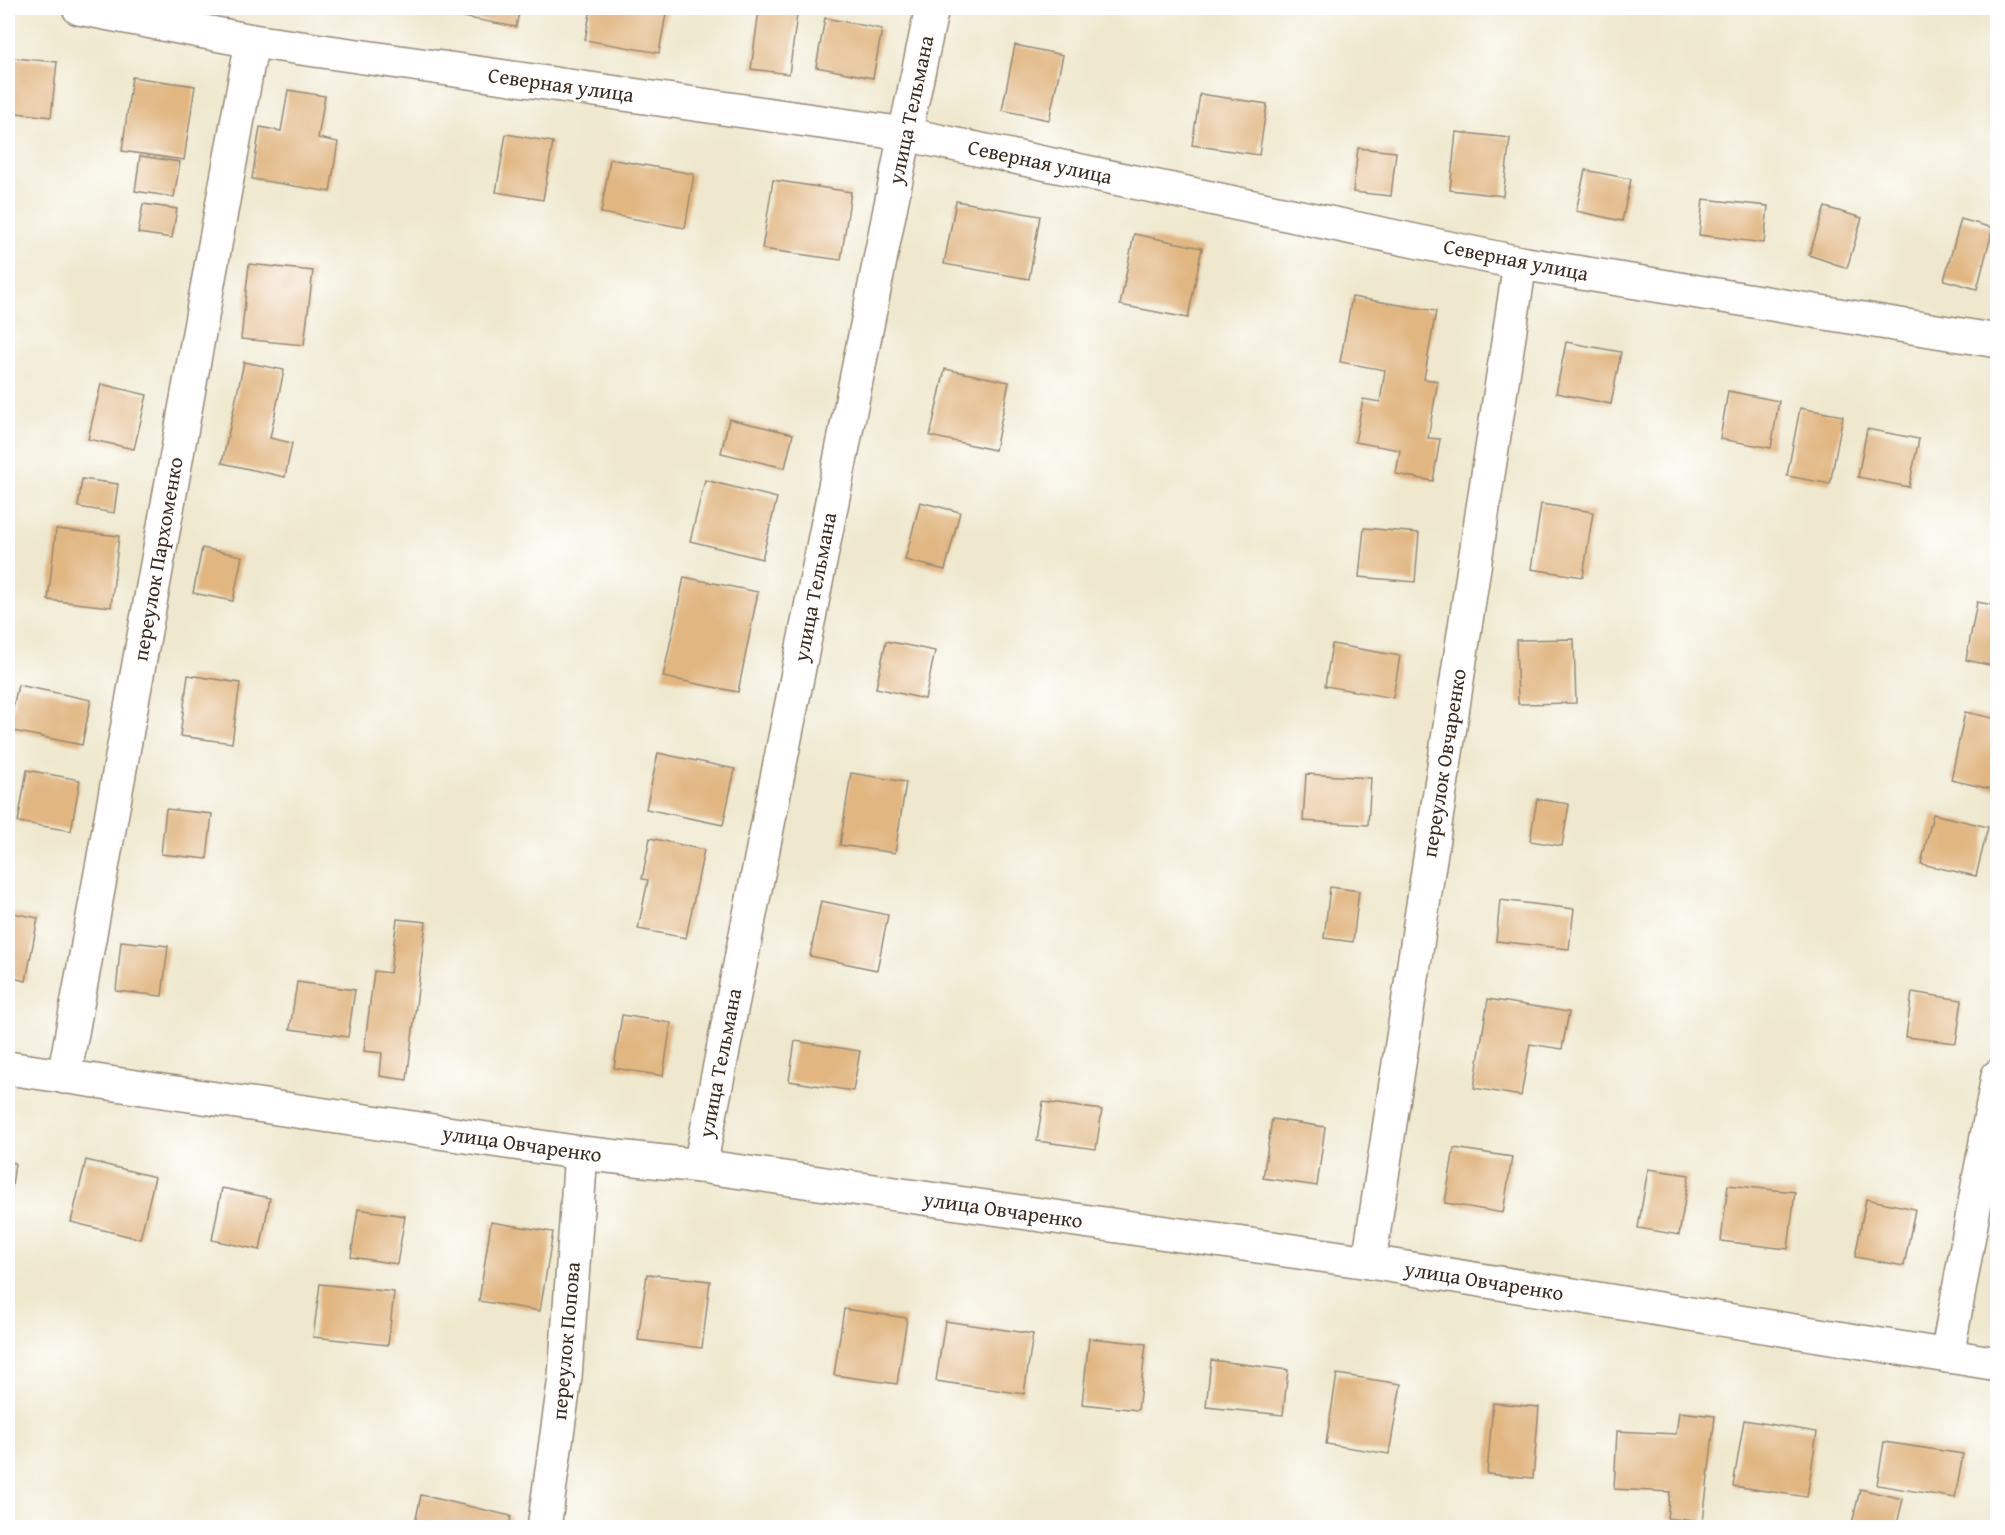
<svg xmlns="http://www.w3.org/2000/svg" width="2005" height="1535" font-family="'Gentium Book Plus',serif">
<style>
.building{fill:#e1b681}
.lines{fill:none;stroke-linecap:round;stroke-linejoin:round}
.minor-casing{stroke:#958976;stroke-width:36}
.minor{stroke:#fff;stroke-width:33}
.labels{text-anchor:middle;stroke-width:6;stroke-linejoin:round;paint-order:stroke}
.street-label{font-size:21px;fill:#3b2a1e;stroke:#fff}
</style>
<rect width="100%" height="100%" fill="#fff"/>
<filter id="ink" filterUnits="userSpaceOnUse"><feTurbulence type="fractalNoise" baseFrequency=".0167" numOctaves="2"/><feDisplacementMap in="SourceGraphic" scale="12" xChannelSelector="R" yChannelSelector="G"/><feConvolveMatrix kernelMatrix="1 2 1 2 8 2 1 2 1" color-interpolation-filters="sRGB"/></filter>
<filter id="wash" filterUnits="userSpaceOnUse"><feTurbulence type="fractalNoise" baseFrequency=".008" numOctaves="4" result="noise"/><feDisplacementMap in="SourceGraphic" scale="24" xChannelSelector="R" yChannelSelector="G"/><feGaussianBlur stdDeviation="1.35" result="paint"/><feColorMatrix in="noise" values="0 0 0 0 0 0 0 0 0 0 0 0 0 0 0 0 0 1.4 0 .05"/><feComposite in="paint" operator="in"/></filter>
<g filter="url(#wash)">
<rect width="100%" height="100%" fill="#efe8ce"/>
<g id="blocks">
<g class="building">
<polygon points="459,8 520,8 516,27 457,16"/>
<polygon points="591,8 667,8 659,53 585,40"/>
<polygon points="759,10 797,15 789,74 751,69"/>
<polygon points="825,18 882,29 873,78 816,67"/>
<polygon points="1015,45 1063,55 1049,120 1002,110"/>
<polygon points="13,58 57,62 51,117 8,112"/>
<polygon points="132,77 195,86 184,160 122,151"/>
<polygon points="288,90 325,96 318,138 338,142 330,192 252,179 260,127 281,131"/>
<polygon points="1200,94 1267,104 1259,155 1192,145"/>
<polygon points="1456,132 1510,138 1503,196 1450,190"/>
<polygon points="506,134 553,142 543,200 496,192"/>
<polygon points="1358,148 1396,152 1391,196 1353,192"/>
<polygon points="140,156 180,162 174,197 135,191"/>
<polygon points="610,159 694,174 685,228 601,213"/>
<polygon points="1585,170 1631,179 1622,221 1576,211"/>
<polygon points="773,180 851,192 841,260 762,249"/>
<polygon points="1703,199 1768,206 1764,243 1699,235"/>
<polygon points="956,201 1040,216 1029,279 944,264"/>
<polygon points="143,204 177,209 172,238 138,233"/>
<polygon points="1825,207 1862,218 1847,268 1809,255"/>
<polygon points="1961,219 1993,228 1977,289 1944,280"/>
<polygon points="1134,234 1202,248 1188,318 1120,305"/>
<polygon points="249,264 313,271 304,345 241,339"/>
<polygon points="1352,297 1436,311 1424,379 1438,381 1428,438 1440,439 1433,481 1396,474 1400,450 1355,442 1363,399 1380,402 1385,370 1340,362"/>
<polygon points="1566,342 1621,352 1611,404 1556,393"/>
<polygon points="244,362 284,370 270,438 292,443 285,477 222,463"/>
<polygon points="945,369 1009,382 995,450 930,436"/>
<polygon points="101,384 147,395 134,449 88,439"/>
<polygon points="1728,391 1779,401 1771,448 1720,439"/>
<polygon points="1800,408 1843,416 1830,484 1787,476"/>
<polygon points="729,419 793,434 785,468 721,453"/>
<polygon points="1867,429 1919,439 1909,487 1858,477"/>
<polygon points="82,479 118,484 114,513 78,507"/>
<polygon points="705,480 777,498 762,559 690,541"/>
<polygon points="920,502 960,512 945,570 905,560"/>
<polygon points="1541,504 1593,512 1583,577 1531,569"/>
<polygon points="1364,528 1419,533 1415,582 1359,577"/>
<polygon points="56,529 119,536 111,607 48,600"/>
<polygon points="202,548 242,556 233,601 193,593"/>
<polygon points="684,577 758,592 738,692 663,677"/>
<polygon points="1977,602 1998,606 1998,667 1966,660"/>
<polygon points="1574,639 1576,703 1518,704 1516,640"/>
<polygon points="886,641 935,651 925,699 876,688"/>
<polygon points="1332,644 1400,656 1393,698 1325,686"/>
<polygon points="188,675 240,683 232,743 180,736"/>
<polygon points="18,685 91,700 82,745 8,730"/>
<polygon points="1965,712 1998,719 1998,781 1996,790 1951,780"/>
<polygon points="658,753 735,769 723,825 646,809"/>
<polygon points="27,770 80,780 71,831 18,822"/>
<polygon points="851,773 906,782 895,853 840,845"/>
<polygon points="1306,774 1371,778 1368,825 1303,821"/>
<polygon points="1537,799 1569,804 1562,846 1530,841"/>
<polygon points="166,809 212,814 207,859 161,854"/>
<polygon points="1933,814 1988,827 1976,876 1921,864"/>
<polygon points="650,838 704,850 686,938 638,929 648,880 642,879"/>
<polygon points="1330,887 1359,891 1353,942 1324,938"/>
<polygon points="1500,900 1574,909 1569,949 1496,941"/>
<polygon points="821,901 888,915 877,970 810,956"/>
<polygon points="8,912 38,918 26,981 8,977"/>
<polygon points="397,919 426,922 407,1080 380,1076 382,1053 364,1051 374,971 390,973"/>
<polygon points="121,941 168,946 162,996 116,991"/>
<polygon points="297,982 355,990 348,1037 290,1029"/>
<polygon points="1912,992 1962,1000 1956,1043 1906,1037"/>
<polygon points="1488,999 1569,1012 1562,1049 1530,1044 1521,1096 1474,1088"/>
<polygon points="622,1015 671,1023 663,1076 614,1068"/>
<polygon points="795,1041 860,1051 853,1091 789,1081"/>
<polygon points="1043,1102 1102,1110 1096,1149 1037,1141"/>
<polygon points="1272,1119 1325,1127 1317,1186 1263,1178"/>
<polygon points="1454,1148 1512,1157 1503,1213 1445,1203"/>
<polygon points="86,1160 155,1177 140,1239 71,1222"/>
<polygon points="8,1162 15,1163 9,1208 8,1208"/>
<polygon points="1648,1169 1689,1175 1679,1235 1638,1228"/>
<polygon points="1728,1185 1795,1192 1788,1249 1721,1241"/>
<polygon points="222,1188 270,1198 260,1250 212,1240"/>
<polygon points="1866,1199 1915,1209 1904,1266 1855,1257"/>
<polygon points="358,1209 405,1216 397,1264 351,1257"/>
<polygon points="491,1222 553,1232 540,1311 479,1301"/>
<polygon points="647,1274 710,1281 702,1348 638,1340"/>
<polygon points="320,1284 394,1292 388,1345 313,1337"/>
<polygon points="844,1309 907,1318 897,1384 834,1375"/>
<polygon points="945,1321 1033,1334 1024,1394 936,1381"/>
<polygon points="1089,1338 1146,1344 1138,1410 1082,1404"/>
<polygon points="1211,1360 1288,1370 1283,1415 1206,1407"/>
<polygon points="1337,1374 1401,1384 1389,1454 1326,1444"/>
<polygon points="1493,1403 1539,1407 1533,1478 1487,1474"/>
<polygon points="1679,1412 1715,1416 1703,1522 1667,1518 1670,1492 1614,1489 1617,1431 1676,1434"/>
<polygon points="1744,1420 1817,1432 1807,1497 1733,1486"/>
<polygon points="1884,1442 1963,1454 1955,1498 1877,1485"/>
<polygon points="1860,1489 1903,1499 1896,1528 1851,1528"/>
<polygon points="421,1495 511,1516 509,1528 414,1528"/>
</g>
</g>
</g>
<g filter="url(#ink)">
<use href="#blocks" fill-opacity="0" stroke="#958976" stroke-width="1.5"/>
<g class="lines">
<defs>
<g id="minor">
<polyline points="79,8 252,41 905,134 1520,263 1998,341"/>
<polyline points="8,1068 581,1153 700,1166 1369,1262 1998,1364"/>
<polyline points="64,1077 252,41"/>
<polyline points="700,1166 905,134 932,8"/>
<polyline points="1369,1262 1520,263"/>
<polyline points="1947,1356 1998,1076"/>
<polyline points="544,1528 565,1377 581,1153"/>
</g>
</defs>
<use href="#minor" class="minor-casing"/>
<use href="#minor" class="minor"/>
</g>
</g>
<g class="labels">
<g class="street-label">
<text transform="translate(561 85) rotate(8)" y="7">Северная улица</text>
<text transform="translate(911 110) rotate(-78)" y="7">улица Тельмана</text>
<text transform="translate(1040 162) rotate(12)" y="7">Северная улица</text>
<text transform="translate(1516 260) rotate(11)" y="7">Северная улица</text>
<text transform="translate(158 559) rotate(-80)" y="7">переулок Пархоменко</text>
<text transform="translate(815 587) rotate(-79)" y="7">улица Тельмана</text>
<text transform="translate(1444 763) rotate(-81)" y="7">переулок Овчаренко</text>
<text transform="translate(720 1063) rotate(-79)" y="7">улица Тельмана</text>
<text transform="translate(522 1144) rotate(8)" y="7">улица Овчаренко</text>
<text transform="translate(1003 1210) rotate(8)" y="7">улица Овчаренко</text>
<text transform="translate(1484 1281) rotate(9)" y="7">улица Овчаренко</text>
<text transform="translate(566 1341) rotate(-85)" y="7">переулок Попова</text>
</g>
</g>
<rect width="2005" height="1535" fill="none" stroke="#fff" stroke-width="30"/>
</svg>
